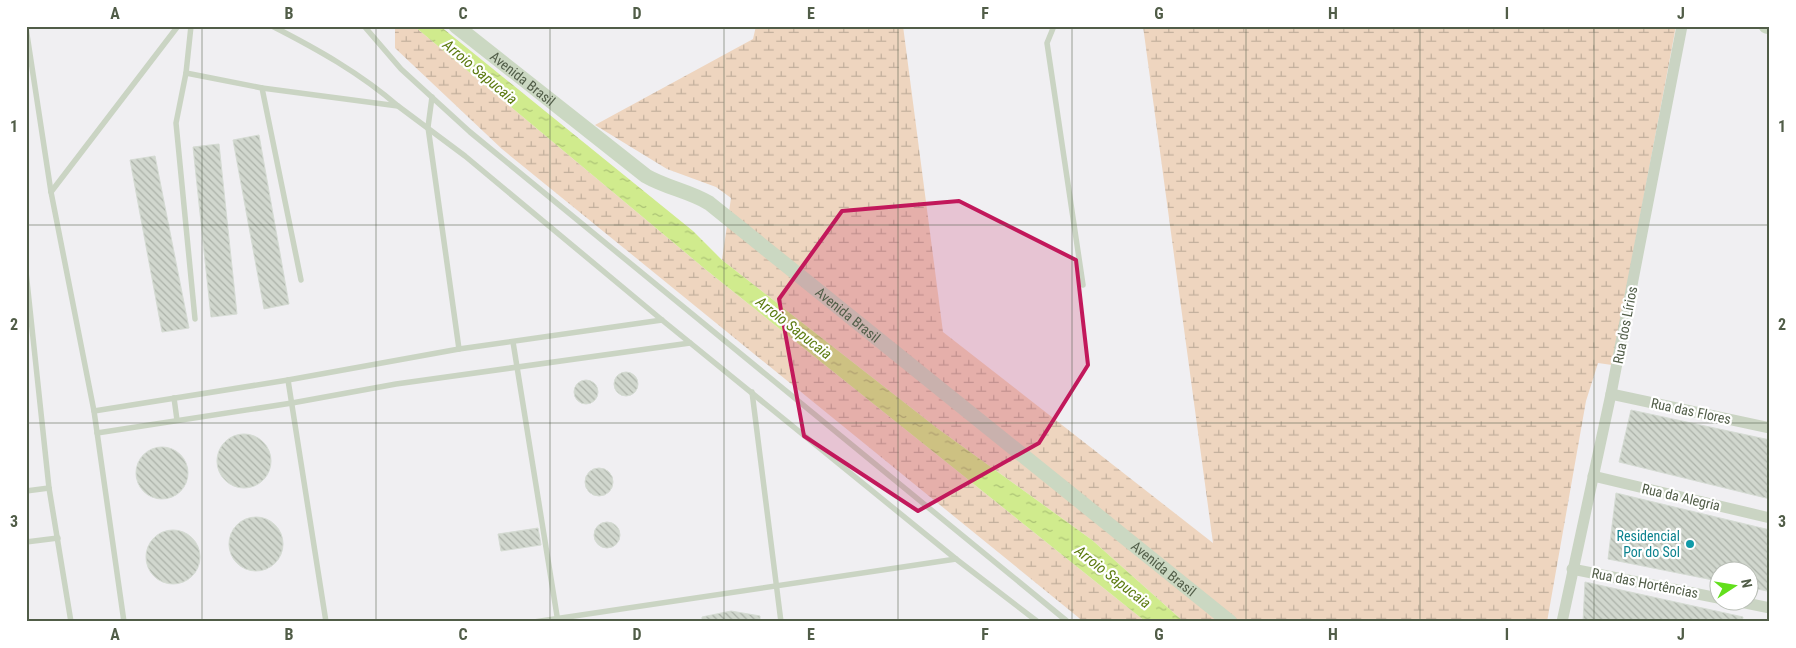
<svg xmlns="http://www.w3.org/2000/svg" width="1796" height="648" font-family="'Roboto Condensed',sans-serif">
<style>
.wetland{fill:url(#wetland-marsh)}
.water{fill:url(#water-ripples)}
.building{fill:url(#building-back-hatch);stroke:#d5dbd3}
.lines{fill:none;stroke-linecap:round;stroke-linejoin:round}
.lane{stroke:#cad4c3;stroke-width:5.5}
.street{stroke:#cad4c3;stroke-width:11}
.secondary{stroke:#cbd8c2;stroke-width:15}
.marked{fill:#c2185b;fill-opacity:0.2;stroke:#c2185b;stroke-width:4;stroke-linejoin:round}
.grid{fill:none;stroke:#515d48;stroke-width:1;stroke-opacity:0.55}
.culture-dot{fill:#0f9aa8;stroke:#fff;stroke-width:2}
.labels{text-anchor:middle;stroke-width:4.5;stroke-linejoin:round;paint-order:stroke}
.street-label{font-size:14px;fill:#515d48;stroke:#fff}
.culture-label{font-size:14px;fill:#0d838f;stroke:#fff;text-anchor:end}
.water-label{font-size:15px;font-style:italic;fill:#5c7b10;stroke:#fff}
.neatline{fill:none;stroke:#515d48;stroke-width:2}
.grid-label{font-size:16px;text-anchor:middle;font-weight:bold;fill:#515d48}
</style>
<defs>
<pattern id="wetland-marsh" width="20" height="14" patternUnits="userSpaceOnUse" patternTransform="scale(1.25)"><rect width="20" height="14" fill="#eed5bf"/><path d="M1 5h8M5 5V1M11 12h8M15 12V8" fill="none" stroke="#c3b09d"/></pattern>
<pattern id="water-ripples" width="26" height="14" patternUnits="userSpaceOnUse" patternTransform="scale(1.25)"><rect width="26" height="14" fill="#d0eb8d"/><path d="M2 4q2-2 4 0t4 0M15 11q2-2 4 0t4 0" fill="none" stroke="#abc275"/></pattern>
<pattern id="building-back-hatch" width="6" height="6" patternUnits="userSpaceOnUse" patternTransform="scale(1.25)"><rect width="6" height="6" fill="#d1d7ce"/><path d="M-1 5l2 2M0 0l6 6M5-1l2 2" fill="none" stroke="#acb2a9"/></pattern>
</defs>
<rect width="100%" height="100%" fill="#f0eff2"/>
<g class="wetland">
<polygon points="395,26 414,26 705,269 1146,622 1084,622 502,149 395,48"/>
<polygon points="756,26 903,26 943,332 1213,543 1143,26 1676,26 1612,365 1598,363 1586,401 1547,622 1184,622 1092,540 937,428 722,260 731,198 716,187 667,169 595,125 753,39"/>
</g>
<polygon class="water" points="414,26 440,26 693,231 722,260 937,428 1092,540 1184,622 1146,622 705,269"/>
<g class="building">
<polygon points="259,135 289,304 264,309 233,140"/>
<polygon points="219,144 237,314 211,317 193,147"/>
<polygon points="155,156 189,328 162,332 130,160"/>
<circle cx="626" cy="384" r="12"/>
<circle cx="586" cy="392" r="12"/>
<polygon points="1631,410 1770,440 1770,499 1619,462"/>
<circle cx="244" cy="461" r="27"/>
<circle cx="162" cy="473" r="26"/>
<circle cx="599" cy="482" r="14"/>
<polygon points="1616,493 1770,530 1770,581 1767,591 1748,587 1748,570 1718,570 1718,581 1608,559"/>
<circle cx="256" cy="544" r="27"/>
<circle cx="607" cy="535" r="13"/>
<polygon points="538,528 541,545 501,551 498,534"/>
<circle cx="173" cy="557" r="27"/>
<polygon points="1585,582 1743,617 1742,622 1583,622"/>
<polygon points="731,611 760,616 760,622 702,622 702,617"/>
</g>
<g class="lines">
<g class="lane">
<polyline points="191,26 186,73 262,88 301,280"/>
<path d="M272 26C317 49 360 73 398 106"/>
<polyline points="364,26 401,69 470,132 1068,622"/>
<polyline points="1054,26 1047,43 1083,285"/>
<polyline points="26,28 51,192 94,411 124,622"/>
<polyline points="186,73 176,123 195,319"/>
<polyline points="262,88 398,106 465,156 662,320 956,559 1038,622"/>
<polyline points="432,97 428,127 459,349"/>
<polyline points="51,192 178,26"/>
<polyline points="26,272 49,488 71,622"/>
<polyline points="513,342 558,622"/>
<polyline points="288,380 326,622"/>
<polyline points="752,392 781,622"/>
<polyline points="174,398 177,420"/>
<polyline points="94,411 288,380 459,349 662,320"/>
<polyline points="97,433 292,403 396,384 690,343"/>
<polyline points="26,491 49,488"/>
<polyline points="26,542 58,538"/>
<polyline points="534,622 956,559"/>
</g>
<g class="street">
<polyline points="1611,394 1770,428"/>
<polyline points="1593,476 1770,518"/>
<polyline points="1572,569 1718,598"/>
<polyline points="1731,600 1770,608"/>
<polyline points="1562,622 1611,394 1682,26"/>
</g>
<g class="secondary">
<path id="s1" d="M456 26 646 176C667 188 689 191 709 203L1230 622"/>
<polyline points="1766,26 1770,27"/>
</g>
</g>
<path class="marked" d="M959 201 1076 260 1088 365 1039 443 918 511 804 436 779 299 842 211Z"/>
<path class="grid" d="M202 26V622M376 26V622M550 26V622M724 26V622M898 26V622M1072 26V622M1246 26V622M1420 26V622M1594 26V622M26 225H1770M26 423H1770"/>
<circle class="culture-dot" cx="1690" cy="544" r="5"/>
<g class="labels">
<g class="street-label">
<text dy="5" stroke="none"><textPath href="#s1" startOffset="85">Avenida Brasil</textPath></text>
<text dy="5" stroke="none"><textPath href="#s1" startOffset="489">Avenida Brasil</textPath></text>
<text transform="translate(1625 325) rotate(-79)" y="5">Rua dos Lírios</text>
<text transform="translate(1691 411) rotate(12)" y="5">Rua das Flores</text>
<text transform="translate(1681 497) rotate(13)" y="5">Rua da Alegria</text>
<text dy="5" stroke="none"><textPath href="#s1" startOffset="894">Avenida Brasil</textPath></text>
<text transform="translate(1645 583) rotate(11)" y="5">Rua das Hortências</text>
</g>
<g class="culture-label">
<text x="1680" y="541">Residencial<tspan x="1680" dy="16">Por do Sol</tspan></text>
</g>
<g class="water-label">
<text transform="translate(480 72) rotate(40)" y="5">Arroio Sapucaia</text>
<text transform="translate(794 328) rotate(38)" y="5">Arroio Sapucaia</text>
<text transform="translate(1113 577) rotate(38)" y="5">Arroio Sapucaia</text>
</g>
</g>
<rect width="1796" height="648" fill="none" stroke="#ffffff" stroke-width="55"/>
<g transform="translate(1734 586) rotate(78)"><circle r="24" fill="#ffffff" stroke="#b9beb6"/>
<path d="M0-4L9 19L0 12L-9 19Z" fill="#62df1c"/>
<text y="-8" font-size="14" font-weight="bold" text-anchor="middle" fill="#515d48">N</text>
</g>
<rect x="28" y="28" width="1740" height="592" class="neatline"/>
<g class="grid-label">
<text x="115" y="19">A</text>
<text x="289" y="19">B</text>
<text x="463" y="19">C</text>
<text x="637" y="19">D</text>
<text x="811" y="19">E</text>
<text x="985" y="19">F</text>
<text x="1159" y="19">G</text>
<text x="1333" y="19">H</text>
<text x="1507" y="19">I</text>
<text x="1681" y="19">J</text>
<text x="14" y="132">1</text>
<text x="1782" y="132">1</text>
<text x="14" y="330">2</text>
<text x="1782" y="330">2</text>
<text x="14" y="527">3</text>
<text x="1782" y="527">3</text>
<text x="115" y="640">A</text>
<text x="289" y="640">B</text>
<text x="463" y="640">C</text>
<text x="637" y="640">D</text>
<text x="811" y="640">E</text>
<text x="985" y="640">F</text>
<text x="1159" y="640">G</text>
<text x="1333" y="640">H</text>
<text x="1507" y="640">I</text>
<text x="1681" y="640">J</text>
</g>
</svg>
